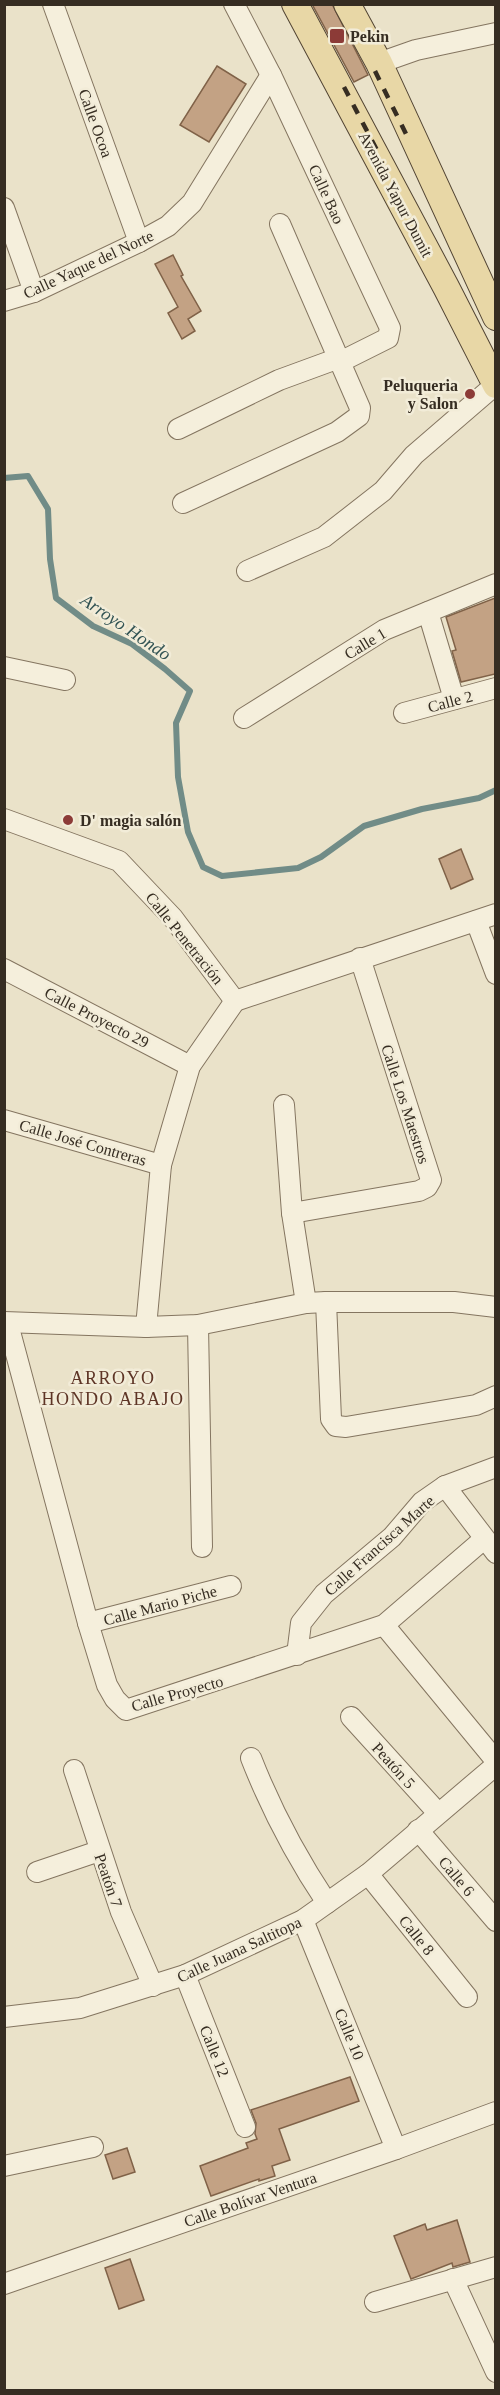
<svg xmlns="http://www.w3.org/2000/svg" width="500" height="2395" font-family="Georgia,serif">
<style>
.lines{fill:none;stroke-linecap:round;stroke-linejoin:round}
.stream{stroke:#718c87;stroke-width:6}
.building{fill:#c3a284;stroke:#806248;stroke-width:1.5}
.minor-casing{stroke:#847560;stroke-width:22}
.major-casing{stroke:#524433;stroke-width:28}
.minor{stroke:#f5efdc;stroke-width:20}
.major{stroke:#e8d7a6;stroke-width:26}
.rail{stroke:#362d22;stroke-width:4.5;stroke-dasharray:10 10;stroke-linecap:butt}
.poi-dot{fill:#8c3b37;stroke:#f2ecd8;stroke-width:2}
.labels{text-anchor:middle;stroke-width:5;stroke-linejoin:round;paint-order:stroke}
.poi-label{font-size:16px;font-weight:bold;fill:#362d22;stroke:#f2ecd8;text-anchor:start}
.street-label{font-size:16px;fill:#362d22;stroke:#f2ecd8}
.water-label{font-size:18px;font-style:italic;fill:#335454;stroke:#f2ecd8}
.neighbourhood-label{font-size:18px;letter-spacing:1.5px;fill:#5e3526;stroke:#f2ecd8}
</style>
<rect width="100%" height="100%" fill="#eae2c9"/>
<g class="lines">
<polyline class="stream" points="4,478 28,476 48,509 50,559 56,598 93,626 132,644 165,669 190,691 176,723 178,777 188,832 203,867 222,876 298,868 321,857 364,826 422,809 479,798 496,790"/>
</g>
<g class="building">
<polygon points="312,4 332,4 368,75 354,82"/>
<polygon points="217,66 246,84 209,142 180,125"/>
<polygon points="173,255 183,275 181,276 201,311 188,319 195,331 182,339 168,313 178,307 155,264"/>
<polygon points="495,598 495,674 461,682 452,651 456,650 446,617"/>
<polygon points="461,849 473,879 451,889 439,859"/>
<polygon points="350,2077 359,2101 279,2129 290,2160 272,2166 275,2176 259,2181 259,2179 211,2196 200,2166 248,2148 246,2143 257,2139 255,2134 256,2123 251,2110"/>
<polygon points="127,2148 135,2172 113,2179 105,2155"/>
<polygon points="457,2220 470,2262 453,2267 452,2263 411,2279 394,2236 425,2224 427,2230"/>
<polygon points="130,2259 144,2300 119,2309 105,2268"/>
</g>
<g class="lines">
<defs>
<g id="minor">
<polyline points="53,4 139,242"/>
<polyline points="234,4 271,75 390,328 388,338 340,362"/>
<polyline points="379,63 416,50 496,33"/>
<polyline points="4,208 34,292"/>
<polyline points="4,301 34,292 139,242 168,226 192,203 271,75"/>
<polyline points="178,429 279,380 339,358"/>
<polyline points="183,503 337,432 359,416 360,408 280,224"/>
<polyline points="247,571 324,537 383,491 414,455 495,385"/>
<polyline points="428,612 454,699"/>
<polyline points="4,667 65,680"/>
<polyline points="404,713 496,688"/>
<polyline points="244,718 384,630 496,584"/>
<polyline points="4,819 119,861 173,918 235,1001"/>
<polyline points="476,921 496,974"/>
<polyline points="4,969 190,1066"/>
<polyline points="235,1001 496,914"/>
<polyline points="284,1105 292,1213 306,1303"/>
<polyline points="4,1120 161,1165"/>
<polyline points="292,1213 419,1191 427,1187 431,1180 360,958"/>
<polyline points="326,1302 331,1419 336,1426 346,1427 476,1405 496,1396"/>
<polyline points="4,1322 146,1327 198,1325 306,1303 326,1302 454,1302 496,1307"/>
<polyline points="8,1324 88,1623 107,1685 115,1699 126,1710 384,1625 484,1539"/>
<polyline points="198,1325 202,1547"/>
<polyline points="146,1327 161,1165 190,1066 235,1001"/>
<polyline points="445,1486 496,1553"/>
<polyline points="88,1623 231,1586"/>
<polyline points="384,1625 496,1761"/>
<polyline points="297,1655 301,1623 324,1594 392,1537 422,1502 445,1486 496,1467"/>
<polyline points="351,1717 438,1813"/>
<path d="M251 1758C271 1809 297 1858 327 1903"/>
<polyline points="74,1770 121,1912 153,1986"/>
<polyline points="418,1830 496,1921"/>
<polyline points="37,1872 99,1851"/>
<polyline points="368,1874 467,1997"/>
<polyline points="303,1920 396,2149"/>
<polyline points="185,1975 245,2127"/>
<polyline points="4,2017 80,2008 185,1975 303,1920 368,1874 496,1765"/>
<polyline points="4,2166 93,2147"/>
<polyline points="453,2279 496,2372"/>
<polyline points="4,2284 396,2149 496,2112"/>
<polyline points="375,2302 496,2267"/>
</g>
<g id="major">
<polyline points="295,4 446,287 496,385"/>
<polyline points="347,4 379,63 496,317"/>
</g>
</defs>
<use href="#minor" class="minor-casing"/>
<use href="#major" class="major-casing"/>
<use href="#minor" class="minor"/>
<use href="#major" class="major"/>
<g class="rail">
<polyline points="375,71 408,138"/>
<polyline points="344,87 379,154"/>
</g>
</g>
<g class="poi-dot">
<rect x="329" y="28" width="16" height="16" rx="3"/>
<circle cx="470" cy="394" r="6"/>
<circle cx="68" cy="820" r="6"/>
</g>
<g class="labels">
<g class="poi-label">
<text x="350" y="42">Pekin</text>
<text x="458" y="391" text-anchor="end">Peluqueria<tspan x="458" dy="18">y Salon</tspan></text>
<text x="80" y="826">D' magia salón</text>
</g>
<g class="street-label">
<text transform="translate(96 123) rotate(70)" y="6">Calle Ocoa</text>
<text transform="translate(327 194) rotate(65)" y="6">Calle Bao</text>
<text transform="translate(396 194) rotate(62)" y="6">Avenida Yapur Dumit</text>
<text transform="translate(88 264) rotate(-25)" y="6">Calle Yaque del Norte</text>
<text transform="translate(365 643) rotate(-31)" y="6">Calle 1</text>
<text transform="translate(450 701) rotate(-15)" y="6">Calle 2</text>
<text transform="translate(185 938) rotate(51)" y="6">Calle Penetración</text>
<text transform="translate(97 1017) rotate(27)" y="6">Calle Proyecto 29</text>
<text transform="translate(406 1104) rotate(72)" y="6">Calle Los Maestros</text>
<text transform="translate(83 1142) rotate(16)" y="6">Calle José Contreras</text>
<text transform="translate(379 1545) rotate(-42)" y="6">Calle Francisca Marte</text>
<text transform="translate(160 1605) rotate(-15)" y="6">Calle Mario Piche</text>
<text transform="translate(177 1693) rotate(-16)" y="6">Calle Proyecto</text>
<text transform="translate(394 1765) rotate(48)" y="6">Peatón 5</text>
<text transform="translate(457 1876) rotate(50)" y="6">Calle 6</text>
<text transform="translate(109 1880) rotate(71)" y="6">Peatón 7</text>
<text transform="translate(417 1935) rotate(51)" y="6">Calle 8</text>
<text transform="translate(239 1949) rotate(-25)" y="6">Calle Juana Saltitopa</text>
<text transform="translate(350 2034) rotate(68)" y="6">Calle 10</text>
<text transform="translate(215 2051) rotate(68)" y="6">Calle 12</text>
<text transform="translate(250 2199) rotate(-19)" y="6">Calle Bolívar Ventura</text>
</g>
<g class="water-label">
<text transform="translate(126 627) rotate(34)" y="6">Arroyo Hondo</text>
</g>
<g class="neighbourhood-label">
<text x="113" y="1384">ARROYO<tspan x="113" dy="21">HONDO ABAJO</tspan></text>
</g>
</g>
<rect width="500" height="2395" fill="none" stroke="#362d22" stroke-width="12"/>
</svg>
